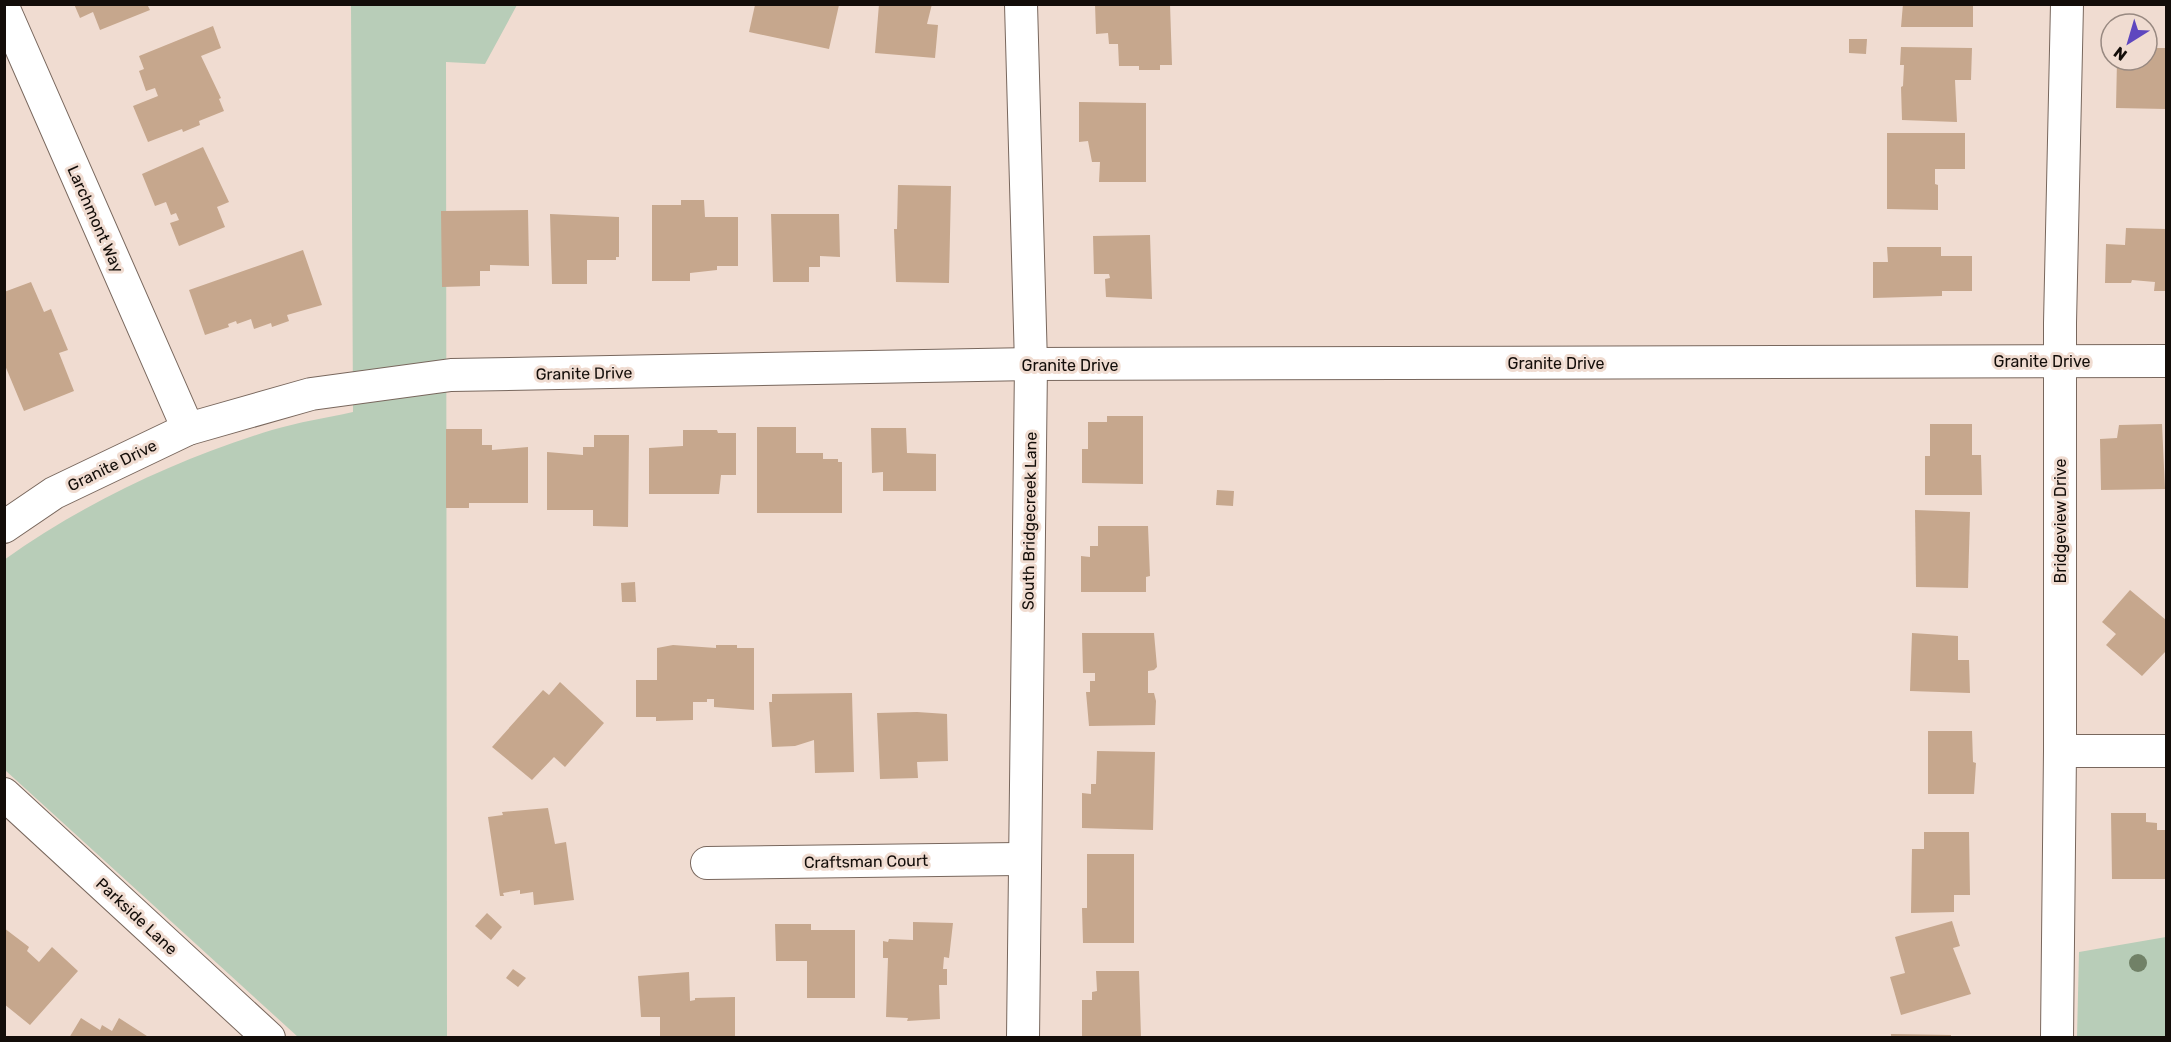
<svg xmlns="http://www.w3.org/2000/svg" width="2171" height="1042" font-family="Rubik,sans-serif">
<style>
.green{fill:#b8cdb8}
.building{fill:#c6a78d}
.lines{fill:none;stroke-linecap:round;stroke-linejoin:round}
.street-casing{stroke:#78675d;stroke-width:34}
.street{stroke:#fff;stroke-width:32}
.tree{fill:#718167}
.labels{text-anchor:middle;stroke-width:6;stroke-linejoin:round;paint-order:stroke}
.street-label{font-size:16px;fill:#130d09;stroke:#f0dcd1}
</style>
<rect width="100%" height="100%" fill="#f0dcd1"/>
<g class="green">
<path d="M351 5H517L485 64 446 62 447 1037H298L5 770 4 560C85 502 178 459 272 430 299 422 326 418 353 412Z"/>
<polygon points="2166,937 2166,1037 2077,1037 2079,952"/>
</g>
<g class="building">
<polygon points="74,4 147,4 150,10 100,30 93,12 80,18"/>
<polygon points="879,4 932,4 927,24 938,25 935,58 875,53"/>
<polygon points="1095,4 1170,4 1172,65 1160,65 1160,70 1139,70 1139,66 1119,66 1118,44 1109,44 1108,33 1096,34"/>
<polygon points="1903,4 1973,4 1973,27 1901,27"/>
<polygon points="755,5 839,5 829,49 749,32"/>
<polygon points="213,26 221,48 201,56 221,98 219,99 224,111 199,121 200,125 183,132 182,129 148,142 133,106 158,96 155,88 146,91 139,71 144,69 139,56"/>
<polygon points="1849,39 1867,39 1866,54 1849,53"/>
<polygon points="1901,47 1972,48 1971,80 1955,80 1957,122 1902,120 1901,87 1903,86 1904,65 1900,65"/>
<polygon points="2156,48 2166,48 2166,109 2116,108 2117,60 2147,60 2147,52 2156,52"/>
<polygon points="1079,102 1146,103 1146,182 1099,182 1100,162 1092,162 1088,141 1079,142"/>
<polygon points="1887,133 1965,133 1965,169 1935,169 1935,184 1938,185 1938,210 1887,209"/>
<polygon points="203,147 229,202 217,207 225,227 179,246 170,223 179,220 176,213 171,215 166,202 155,206 142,174"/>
<polygon points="898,185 951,186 949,283 896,282 894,229 897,229"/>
<polygon points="681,200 704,200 705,217 738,217 738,266 717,266 717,270 690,273 690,281 652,281 652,205 681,205"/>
<polygon points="528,210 529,266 490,265 490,271 480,271 480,286 442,287 441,211"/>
<polygon points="550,214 619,217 619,257 616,257 616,260 587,260 587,284 552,284"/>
<polygon points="771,214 839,214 840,257 820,256 820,267 809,267 809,282 773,282"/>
<polygon points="2126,228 2166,229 2166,291 2154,291 2155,282 2132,280 2131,283 2105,283 2106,244 2125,245"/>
<polygon points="1150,235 1152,299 1106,297 1105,279 1110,278 1109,274 1094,274 1093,236"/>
<polygon points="1887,247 1941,247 1941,256 1972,256 1972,291 1942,291 1942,296 1873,298 1873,262 1888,262"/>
<polygon points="303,250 322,305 287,315 289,321 272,327 271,323 254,329 251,319 237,324 236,321 228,324 229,327 205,335 189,290"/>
<polygon points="31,282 44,312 51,309 68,350 59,353 74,391 24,411 4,363 4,292"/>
<polygon points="1107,416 1143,416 1143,484 1082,483 1082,449 1088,449 1088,422 1107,422"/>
<polygon points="1930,424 1972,424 1972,455 1981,455 1982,495 1925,495 1925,456 1930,456"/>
<polygon points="2162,424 2165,489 2101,490 2100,439 2117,438 2119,425"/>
<polygon points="757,427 796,427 796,453 823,453 823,459 838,459 838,462 842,462 842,513 757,513"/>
<polygon points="871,428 906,428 907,453 936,454 936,491 883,491 883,472 872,473"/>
<polygon points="446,429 482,429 482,445 492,445 492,450 528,447 528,503 469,503 469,508 446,508"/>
<polygon points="683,430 717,430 718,433 736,433 736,475 721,475 719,494 649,494 649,448 683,446"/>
<polygon points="594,435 629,435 628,527 593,526 593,510 547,510 547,452 583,455 583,447 594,447"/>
<polygon points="1217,490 1234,491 1233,506 1216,505"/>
<polygon points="1915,510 1970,512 1968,588 1916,587"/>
<polygon points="1098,526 1148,526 1150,576 1146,577 1146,592 1081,592 1081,556 1090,557 1090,546 1098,546"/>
<polygon points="635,582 636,602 622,602 621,583"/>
<polygon points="2130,590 2166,620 2166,651 2142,676 2106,645 2116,634 2102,622"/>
<polygon points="1082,633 1154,633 1157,667 1154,670 1148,671 1148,693 1154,693 1156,701 1155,725 1089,726 1086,692 1090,692 1090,681 1095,681 1095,673 1083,673"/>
<polygon points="1912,633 1958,636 1958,660 1969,660 1970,693 1910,691"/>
<polygon points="673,645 716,648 716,645 737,645 737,648 754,648 754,710 714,707 714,699 707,699 707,702 693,702 693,720 656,721 656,717 636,717 636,680 657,680 657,648"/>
<polygon points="560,682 604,723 565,767 554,757 532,780 492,747 543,690 549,695"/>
<polygon points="852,693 854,772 815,773 814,740 795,746 772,747 769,702 772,702 772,694"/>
<polygon points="917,712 947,714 948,761 917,762 918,778 880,779 877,713"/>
<polygon points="1928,731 1972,731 1973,762 1976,763 1974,794 1928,794"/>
<polygon points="1097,751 1155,752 1153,830 1082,828 1082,793 1091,794 1091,784 1096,784"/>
<polygon points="548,808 555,844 566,842 574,900 534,905 533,892 520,894 520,890 503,893 504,896 500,896 488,817 503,815 502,812"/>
<polygon points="2111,813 2146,813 2146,822 2157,823 2157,830 2166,830 2166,879 2112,879"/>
<polygon points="1924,832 1969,832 1970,895 1954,895 1954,912 1911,913 1912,849 1924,849"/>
<polygon points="1087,854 1134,854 1134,943 1083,943 1082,908 1087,908"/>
<polygon points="487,913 502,927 491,940 475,926"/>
<polygon points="1952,921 1960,946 1953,948 1971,994 1901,1015 1890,977 1905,973 1895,937"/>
<polygon points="913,922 953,923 949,958 944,957 943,969 947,969 947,985 939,985 940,1019 907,1021 908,1018 886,1017 888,958 883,958 883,941 888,942 889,939 913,940"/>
<polygon points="775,924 811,924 811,930 855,930 855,998 807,998 807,961 776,961"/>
<polygon points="4,928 29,947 27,951 39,962 52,947 78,971 30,1025 4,1004"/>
<polygon points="513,969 526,978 518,987 506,978"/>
<polygon points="1096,971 1139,971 1141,1037 1082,1037 1082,1000 1092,1000 1092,992 1097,991"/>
<polygon points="689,972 690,1001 695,1000 695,998 735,997 735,1038 660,1038 660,1017 641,1017 638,976"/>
<polygon points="81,1018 100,1030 102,1025 112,1031 119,1018 150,1038 69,1038"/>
<polygon points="1891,1034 1951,1035 1951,1038 1891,1038"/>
</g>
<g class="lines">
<defs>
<g id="street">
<polyline points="1021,4 1031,364 1023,1038"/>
<polyline points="4,9 188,429"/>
<polyline points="4,527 54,493 188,429 311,394 451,375 1031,364 2166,361"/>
<polyline points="2060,751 2166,751"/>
<polyline points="4,794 269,1038"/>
<polyline points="707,863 1025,859"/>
<polyline points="2057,1038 2060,751 2060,323 2067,4"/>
</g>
</defs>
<use href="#street" class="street-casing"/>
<use href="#street" class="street"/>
</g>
<circle class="tree" cx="2138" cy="963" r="9"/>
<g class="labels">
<g class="street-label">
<text transform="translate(96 219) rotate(66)" y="6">Larchmont Way</text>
<text x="2042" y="367">Granite Drive</text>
<text x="1556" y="369">Granite Drive</text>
<text x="1070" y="371">Granite Drive</text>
<text transform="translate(584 373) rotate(-1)" y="6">Granite Drive</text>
<text transform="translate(112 465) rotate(-26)" y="6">Granite Drive</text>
<text transform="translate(1029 521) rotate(-89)" y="6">South Bridgecreek Lane</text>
<text transform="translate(2060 521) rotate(-90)" y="6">Bridgeview Drive</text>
<text transform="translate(866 861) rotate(-1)" y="6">Craftsman Court</text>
<text transform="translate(137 916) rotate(43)" y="6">Parkside Lane</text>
</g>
</g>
<rect width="2171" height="1042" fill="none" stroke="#130d09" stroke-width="12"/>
<g transform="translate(2129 42) rotate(217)"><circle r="28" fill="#f0dcd1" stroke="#988981" stroke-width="1.5"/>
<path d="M0-4.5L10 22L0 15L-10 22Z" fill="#5e47bf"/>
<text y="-9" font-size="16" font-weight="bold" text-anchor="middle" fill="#130d09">N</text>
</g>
</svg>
